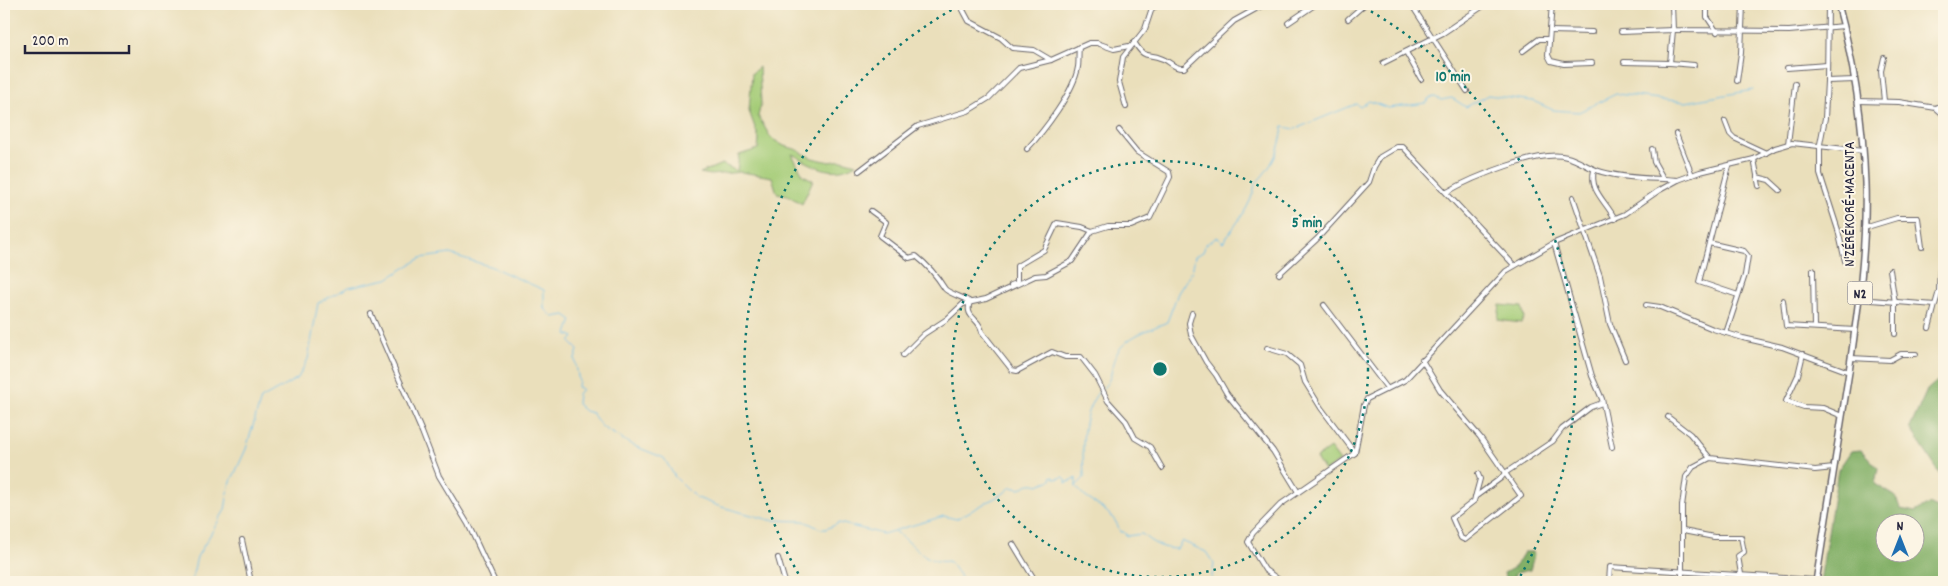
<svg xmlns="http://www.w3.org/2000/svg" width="1948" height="586" font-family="Dekko,sans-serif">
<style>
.green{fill:#a4cc77;stroke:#637759}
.forest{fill:#83b068;stroke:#526952;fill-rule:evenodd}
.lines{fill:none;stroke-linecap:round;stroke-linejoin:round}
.stream{stroke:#71c0ec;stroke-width:1}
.minor-casing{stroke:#686468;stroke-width:6}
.highway-casing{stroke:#686468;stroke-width:8}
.minor{stroke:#fff;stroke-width:4}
.highway{stroke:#fff;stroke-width:5}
.ring{fill:none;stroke:#0f766e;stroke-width:2.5;stroke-dasharray:2.5 5}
.labels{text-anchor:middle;stroke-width:4;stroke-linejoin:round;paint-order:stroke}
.shield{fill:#fcf5e5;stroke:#63616e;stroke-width:1}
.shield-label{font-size:14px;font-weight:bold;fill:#22223b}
.street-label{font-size:15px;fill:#22223b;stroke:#fcf5e5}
.centre{fill:#0f766e;stroke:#fcf5e5;stroke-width:2.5}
.ring-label{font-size:15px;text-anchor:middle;font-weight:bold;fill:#0f766e;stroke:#fcf5e5;stroke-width:4;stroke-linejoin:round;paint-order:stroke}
</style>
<rect width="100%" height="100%" fill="#fcf5e5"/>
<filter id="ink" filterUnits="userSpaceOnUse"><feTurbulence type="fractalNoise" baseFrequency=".02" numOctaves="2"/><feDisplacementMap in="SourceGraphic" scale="10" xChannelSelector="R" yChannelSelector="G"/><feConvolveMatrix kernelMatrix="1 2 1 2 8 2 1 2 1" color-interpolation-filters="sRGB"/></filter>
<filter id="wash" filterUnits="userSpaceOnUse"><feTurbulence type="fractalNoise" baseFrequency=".0096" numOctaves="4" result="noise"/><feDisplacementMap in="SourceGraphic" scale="20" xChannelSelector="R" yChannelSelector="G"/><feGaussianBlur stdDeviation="1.12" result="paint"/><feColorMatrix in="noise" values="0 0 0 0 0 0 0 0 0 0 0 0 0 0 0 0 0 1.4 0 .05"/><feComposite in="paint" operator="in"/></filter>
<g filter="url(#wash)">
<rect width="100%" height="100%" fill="#eadfbb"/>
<g class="green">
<path d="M759 67 761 104 758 116 771 138 784 146 795 149 812 158 830 162 842 160 856 164C832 179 813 165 792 154L803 175 813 180 802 204 787 195 777 193 772 177 741 172 711 175 700 173 722 164 737 171 739 155 758 149 759 139 749 111 752 73Z"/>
<polygon points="1500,305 1522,307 1524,318 1521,323 1498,320"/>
<polygon points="1330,448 1340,461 1324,471 1316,458"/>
</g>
<g class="forest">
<polygon points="1944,375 1944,480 1910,428 1927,390"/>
<path d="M1861 450 1878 468 1875 484 1895 496 1901 509 1915 512 1929 504 1944 511V582H1820L1838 470 1851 451ZM1886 524H1916V554H1886Z"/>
<polygon points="1524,552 1532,552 1534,555 1530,570 1516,573 1511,580 1506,582 1504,573 1515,567"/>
</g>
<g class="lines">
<g class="stream">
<path d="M1103 388C1111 380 1111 374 1113 363 1120 337 1145 332 1167 322L1178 293 1192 271 1195 256 1203 252 1206 244 1217 237 1223 242C1235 225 1252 206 1255 184 1272 167 1280 151 1283 127L1295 129 1356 104 1360 107 1369 101 1388 108 1426 103 1429 98 1435 97 1441 100 1452 98 1466 107 1488 95 1533 101 1553 110 1579 112 1616 94 1686 102 1753 90"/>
<path d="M1076 486 1084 478C1083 447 1079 416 1100 390"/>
<path d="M895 532C915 543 924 565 949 561L964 582"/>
<path d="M191 582 197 557 225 510 229 486 246 449 261 399 298 378 308 359 318 303 349 287 387 279 421 258 450 254 492 267 544 290V308L553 317 565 315 572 320 567 334 574 337 570 342 578 350 575 359 579 382 577 387 582 389 578 394 577 404 585 411 592 413 602 427 632 445 664 458 675 477 695 497 718 506 770 520 804 521 821 529H826L839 523 883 534 944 516 956 519 1004 493 1011 487 1020 489C1026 485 1031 482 1038 485L1051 480 1052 476 1056 479 1064 477 1066 479V483L1076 478V487C1080 490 1083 496 1087 498 1100 507 1116 515 1120 532H1124L1127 536 1142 534C1151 543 1164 549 1177 549L1182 541 1206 552 1214 564 1211 582"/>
</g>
</g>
</g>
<g filter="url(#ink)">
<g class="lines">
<defs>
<g id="minor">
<polyline points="962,4 962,8 969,21 1001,38 1012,48 1034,50 1051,60"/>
<polyline points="1411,4 1467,91"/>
<polyline points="1552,4 1548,55 1551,61 1564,64 1592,63"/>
<polyline points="1672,4 1673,30 1789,31 1844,26"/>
<polyline points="1707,4 1707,17 1717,32"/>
<polyline points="1828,4 1827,81 1825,118 1820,144 1820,174 1838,230 1845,261"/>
<polyline points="1348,19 1365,4"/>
<polyline points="1288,23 1316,4"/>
<polyline points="1550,31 1592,32"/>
<polyline points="1621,32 1673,30 1670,63 1624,62"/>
<path d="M1134 42C1147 62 1146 51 1163 59 1171 62 1174 69 1184 68L1234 21 1263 5"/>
<polyline points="1523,51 1539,39 1549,39"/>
<polyline points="1406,52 1421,79"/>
<polyline points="1884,58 1881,71 1884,101"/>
<polyline points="1383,63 1443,33 1486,4"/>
<polyline points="1670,63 1694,65"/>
<polyline points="1787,68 1827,65"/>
<polyline points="1737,81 1741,53 1743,4"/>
<polyline points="1827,81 1855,80"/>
<polyline points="1858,101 1899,102 1936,108 1944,104"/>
<polyline points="1943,105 1943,4"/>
<polyline points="1126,107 1119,82 1123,57 1145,29 1152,8 1162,4"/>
<polyline points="1936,108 1944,115"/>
<polyline points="1725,121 1730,134 1734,138 1766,153"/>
<polyline points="1676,134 1692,175"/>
<polyline points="1788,144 1795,84"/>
<path d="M1027 149C1044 131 1074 92 1078 67 1079 61 1078 54 1079 47"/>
<polyline points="1652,149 1654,162 1663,178"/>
<polyline points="1754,159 1759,186"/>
<path d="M1594 170C1589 191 1606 201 1615 219"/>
<polyline points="859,171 918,126 968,111 989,98 1019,68 1051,60 1089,43 1097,43 1114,49 1129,46"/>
<polyline points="1757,177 1769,180 1780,190"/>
<path d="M1447 192C1471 178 1540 149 1567 157 1579 160 1590 169 1602 172 1627 179 1653 178 1678 180"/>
<polyline points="1573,197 1600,276 1610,324 1625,360"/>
<path d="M871 211 886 222 880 236 909 258 916 256C929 266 937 276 945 289 948 293 965 298 970 302 964 318 980 318 982 332L1012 370 1017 371 1052 352 1065 357H1081L1095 375 1108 401 1126 421 1135 438 1150 447 1162 468"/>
<polyline points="1864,228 1897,218 1918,218 1922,247"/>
<polyline points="1554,243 1592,376 1602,399 1612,447"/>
<polyline points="1709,243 1699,282 1738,295"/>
<polyline points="1813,270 1814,327"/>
<polyline points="1890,270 1895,303 1895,334"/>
<polyline points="1279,274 1317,239 1369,182 1374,167 1380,157 1397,147 1403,147 1514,265"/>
<polyline points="1011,285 1017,283 1017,266 1044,250 1057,223 1082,227 1092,231 1108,226 1131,226 1150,218 1170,177 1169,172 1137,152 1119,130"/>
<polyline points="1859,299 1935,305 1939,291 1940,268 1944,266"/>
<polyline points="1783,300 1786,326 1855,330"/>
<polyline points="1324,305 1387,388"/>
<polyline points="1646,305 1660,307 1713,329 1743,338 1782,347 1849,372"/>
<polyline points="1192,313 1189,323 1191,335 1206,362 1216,375 1227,394 1273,451 1298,492"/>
<polyline points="371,314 422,432 439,476 468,524 495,582"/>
<polyline points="1929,328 1935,305"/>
<polyline points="1726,333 1745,275 1748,256 1744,251 1709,243 1729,166"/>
<polyline points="1267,348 1287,354 1300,365 1305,382 1321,408 1355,453"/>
<polyline points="1803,354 1798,375 1786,401 1804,407 1823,408 1842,416"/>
<polyline points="903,355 924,334 947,319 963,304 986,299 1035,276 1046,275 1072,261 1092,231"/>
<polyline points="1851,358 1890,360 1901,354 1916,354"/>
<polyline points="1422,360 1440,390 1480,437 1521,496 1465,540 1461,538 1452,518 1474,501 1480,479 1478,474"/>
<polyline points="1668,417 1690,434 1710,458"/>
<polyline points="1475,497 1501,478 1505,473 1553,441 1562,429 1591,407 1602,403"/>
<polyline points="1683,531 1714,537 1741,537 1744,552 1738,556 1741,574"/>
<polyline points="242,540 251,582"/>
<polyline points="1013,544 1036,582"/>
<polyline points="778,558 785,582"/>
<polyline points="1282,582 1265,570 1248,542 1253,533 1281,504 1355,453 1364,405 1367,399 1405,380 1506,271 1554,243 1625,214 1658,191 1678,180 1700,172 1754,159 1775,148 1792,143 1863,151"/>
<polyline points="1609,582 1610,567 1816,580"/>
<polyline points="1682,582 1682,506 1686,477 1693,467 1710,458 1815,470 1834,468"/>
</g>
<path id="highway" d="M1816 582C1827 512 1838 442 1849 372 1858 310 1867 247 1865 183 1863 123 1854 62 1838 4"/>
</defs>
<use href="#minor" class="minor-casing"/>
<use href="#highway" class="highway-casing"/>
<use href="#minor" class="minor"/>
<use href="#highway" class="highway"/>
</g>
</g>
<g class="ring">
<circle cx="1160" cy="369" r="208"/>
<path d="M802 580A415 415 0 0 1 962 4M1358 4A415 415 0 0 1 1518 580"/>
</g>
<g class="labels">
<rect class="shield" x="1847.5" y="281.5" width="25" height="23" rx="4"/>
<g class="shield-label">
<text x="1860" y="298">N2</text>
</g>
<g class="street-label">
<text transform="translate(1849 204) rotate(-90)" y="5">N'ZÉRÉKORÉ-MACENTA</text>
</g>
</g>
<circle cx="1160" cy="369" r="8" class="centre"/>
<g class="ring-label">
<text x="1453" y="81">10 min</text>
<text x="1307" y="227">5 min</text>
</g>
<rect width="1948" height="586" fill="none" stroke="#fcf5e5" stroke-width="20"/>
<g transform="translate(1900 538)"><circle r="24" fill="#fcf5e5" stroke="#a5a1a1"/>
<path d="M0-4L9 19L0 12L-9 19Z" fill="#1f6fb2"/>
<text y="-8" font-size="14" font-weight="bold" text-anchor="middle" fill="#22223b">N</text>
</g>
<path d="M25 45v8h104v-8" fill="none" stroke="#22223b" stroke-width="2.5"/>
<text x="32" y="45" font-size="15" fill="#22223b" stroke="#fcf5e5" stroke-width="4" paint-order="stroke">200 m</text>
</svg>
